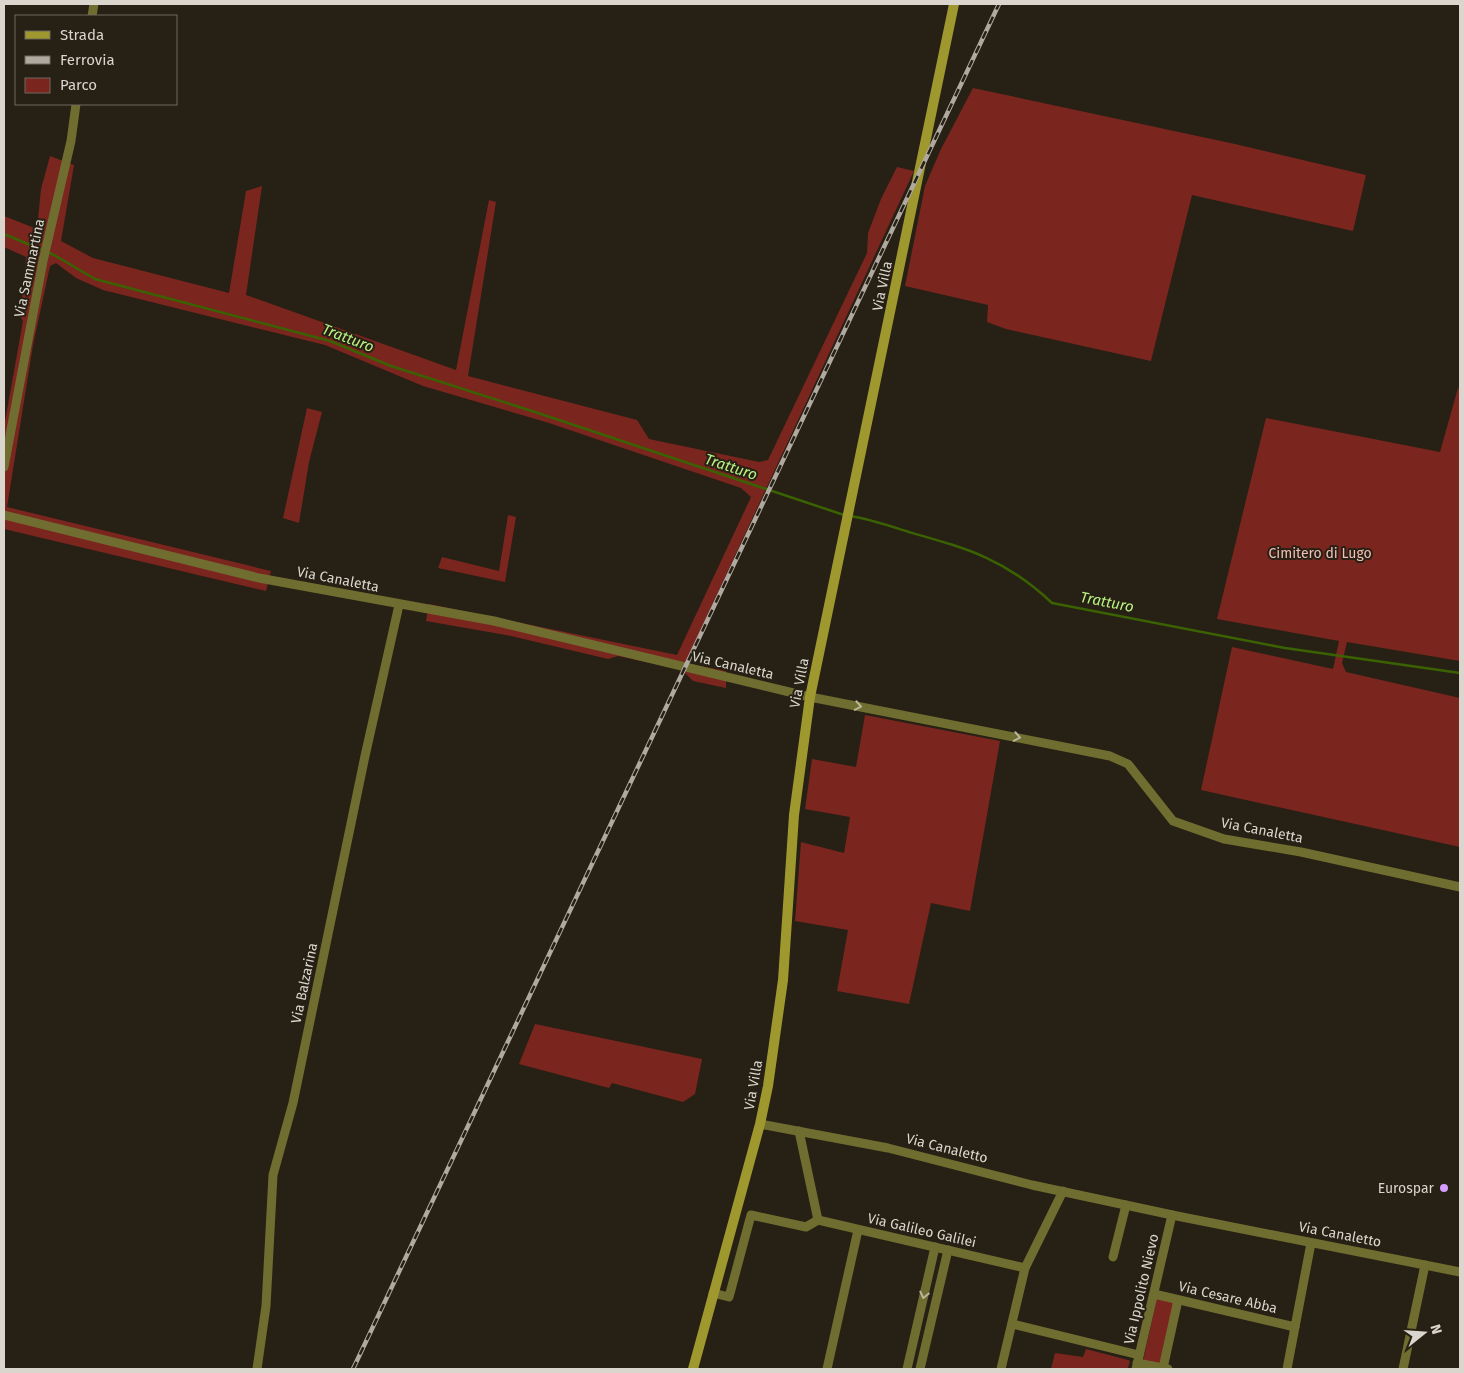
<svg xmlns="http://www.w3.org/2000/svg" width="1464" height="1373" font-family="'Fira Sans',sans-serif">
<style>
.green{fill:#7b251f}
.lines{fill:none;stroke-linecap:round;stroke-linejoin:round}
.stream{stroke:#3a6202;stroke-width:2.5}
.street{stroke:#706d30;stroke-width:9}
.secondary{stroke:#9e982e;stroke-width:10}
.rail-casing{stroke:#afa9a0;stroke-width:4.5}
.rail{stroke:#272014;stroke-width:2.5;stroke-dasharray:8;stroke-linecap:butt}
.oneway{stroke:#bab69e}
.poi-dot{fill:#d49cfc;stroke:#272014;stroke-width:2}
.labels{text-anchor:middle;stroke-width:4;stroke-linejoin:round;paint-order:stroke}
.street-label{font-size:14px;fill:#dad5cd;stroke:#272014}
.park-label{font-size:14px;fill:#f2beb7;stroke:#272014}
.poi-label{font-size:14px;fill:#dad5cd;stroke:#272014;text-anchor:end}
.water-label{font-size:15px;font-style:italic;fill:#b8f284;stroke:#272014}
</style>
<rect width="100%" height="100%" fill="#272014"/>
<g class="green">
<polygon points="973,88 1235,144 1366,175 1353,231 1192,195 1151,361 1006,329 987,322 988,305 905,286 925,186 941,149"/>
<polygon points="50,156 74,165 61,241 93,258 229,293 246,191 262,186 246,295 456,370 489,200 496,202 468,376 637,420 649,439 759,462 768,460 855,278 867,253 868,233 881,199 897,167 914,171 685,663 726,671 726,688 693,681 682,670 618,656 608,659 511,636 426,621 429,604 677,655 751,497 741,488 549,423 423,386 325,345 103,290 76,278 56,263 50,266 33,345 7,507 271,571 266,591 4,529 4,427 23,321 20,316 26,257 4,247 4,216 37,229 41,189"/>
<polygon points="1458,388 1460,389 1460,661 1347,642 1342,663 1346,672 1460,698 1460,847 1201,790 1232,647 1333,669 1339,641 1217,619 1266,418 1440,452"/>
<polygon points="307,408 322,412 309,462 299,523 283,518"/>
<polygon points="508,515 516,517 505,582 438,568 442,557 499,571"/>
<polygon points="865,715 1000,741 970,911 931,903 909,1004 837,991 848,930 795,921 801,842 844,853 850,817 805,809 812,759 856,767"/>
<polygon points="535,1024 702,1059 695,1094 683,1102 612,1083 609,1088 519,1064"/>
<polygon points="1157,1298 1176,1302 1162,1366 1143,1361"/>
<polygon points="1086,1349 1128,1360 1130,1361 1128,1368 1051,1369 1055,1353 1083,1357"/>
</g>
<g class="lines">
<g class="stream">
<polyline points="4,234 54,255 95,279 330,341 391,366 538,413 844,515"/>
<path d="M850 516C870 519 890 526 909 532 969 549 1005 559 1052 603L1285 648 1460 673"/>
</g>
<g class="street">
<polyline points="92,16 94,4"/>
<polyline points="4,467 43,261 71,141 76,104"/>
<polyline points="4,515 259,578 494,621 810,697 1110,756 1128,764 1173,821 1224,839 1301,852 1460,887"/>
<polyline points="760,1124 888,1148 1032,1185 1177,1216 1460,1272"/>
<polyline points="799,1131 818,1220 1025,1268"/>
<polyline points="1113,1257 1126,1205"/>
<polyline points="713,1293 729,1297 751,1215 806,1227 818,1220"/>
<polyline points="1154,1294 1295,1327"/>
<polyline points="1012,1324 1139,1355"/>
<polyline points="1137,1363 1168,1369"/>
<polyline points="1163,1368 1178,1300"/>
<polyline points="257,1369 266,1306 273,1175 293,1103 365,756 399,605"/>
<polyline points="827,1369 858,1230"/>
<polyline points="907,1369 935,1247"/>
<polyline points="920,1369 948,1250"/>
<polyline points="1001,1369 1025,1268 1063,1191"/>
<polyline points="1136,1369 1172,1215"/>
<polyline points="1287,1369 1311,1243"/>
<polyline points="1403,1369 1425,1265"/>
</g>
<polyline class="secondary" points="693,1369 760,1124 768,1086 783,980 794,815 810,697 954,4"/>
<defs>
<polyline id="rail" points="353,1369 999,4"/>
</defs>
<use href="#rail" class="rail-casing"/>
<use href="#rail" class="rail"/>
</g>
<defs><path id="oneway-chevron" d="M-2-3.5L2.5 0L-2 3.5" fill="none" stroke-width="1.6" stroke-linecap="round" stroke-linejoin="round" transform="scale(1.25)"/></defs>
<g class="oneway">
<use href="#oneway-chevron" transform="translate(858 706) rotate(11)"/>
<use href="#oneway-chevron" transform="translate(1017 737) rotate(11)"/>
<use href="#oneway-chevron" transform="translate(924 1295) rotate(103)"/>
</g>
<circle class="poi-dot" cx="1444" cy="1188" r="5"/>
<g class="labels">
<g class="street-label">
<text transform="translate(29 268) rotate(-78)" y="5">Via Sammartina</text>
<text transform="translate(882 286) rotate(-78)" y="5">Via Villa</text>
<text transform="translate(338 579) rotate(11)" y="5">Via Canaletta</text>
<text transform="translate(733 665) rotate(13)" y="5">Via Canaletta</text>
<text transform="translate(799 683) rotate(-79)" y="5">Via Villa</text>
<text transform="translate(1262 830) rotate(11)" y="5">Via Canaletta</text>
<text transform="translate(304 983) rotate(-78)" y="5">Via Balzarina</text>
<text transform="translate(753 1085) rotate(-80)" y="5">Via Villa</text>
<text transform="translate(947 1148) rotate(14)" y="5">Via Canaletto</text>
<text transform="translate(922 1230) rotate(13)" y="5">Via Galileo Galilei</text>
<text transform="translate(1340 1234) rotate(11)" y="5">Via Canaletto</text>
<text transform="translate(1141 1289) rotate(-77)" y="5">Via Ippolito Nievo</text>
<text transform="translate(1228 1297) rotate(13)" y="5">Via Cesare Abba</text>
</g>
<g class="park-label">
<text x="1320" y="558">Cimitero di Lugo</text>
</g>
<g class="poi-label">
<text x="1434" y="1193">Eurospar</text>
</g>
<g class="water-label">
<text transform="translate(348 338) rotate(21)" y="5">Tratturo</text>
<text transform="translate(731 467) rotate(18)" y="5">Tratturo</text>
<text transform="translate(1107 602) rotate(11)" y="5">Tratturo</text>
</g>
</g>
<rect width="1464" height="1373" fill="none" stroke="#dad5cd" stroke-width="10"/>
<rect x="15" y="15" width="162" height="90" fill="#272014" stroke="#6f685e"/>
<rect x="25" y="31" width="25" height="8" fill="#9e982e" stroke="#6f685e"/>
<text x="60" y="40" font-size="15" fill="#dad5cd">Strada</text>
<rect x="25" y="56" width="25" height="8" fill="#afa9a0" stroke="#6f685e"/>
<text x="60" y="65" font-size="15" fill="#dad5cd">Ferrovia</text>
<rect x="25" y="78" width="25" height="15" fill="#7b251f" stroke="#6f685e"/>
<text x="60" y="90" font-size="15" fill="#dad5cd">Parco</text>
<g transform="translate(1424 1333) rotate(73)" stroke="#272014" stroke-width="4" paint-order="stroke">
<path d="M0-4L9 19L0 12L-9 19Z" fill="#dad5cd"/>
<text y="-8" font-size="14" font-weight="bold" text-anchor="middle" fill="#dad5cd">N</text>
</g>
</svg>
